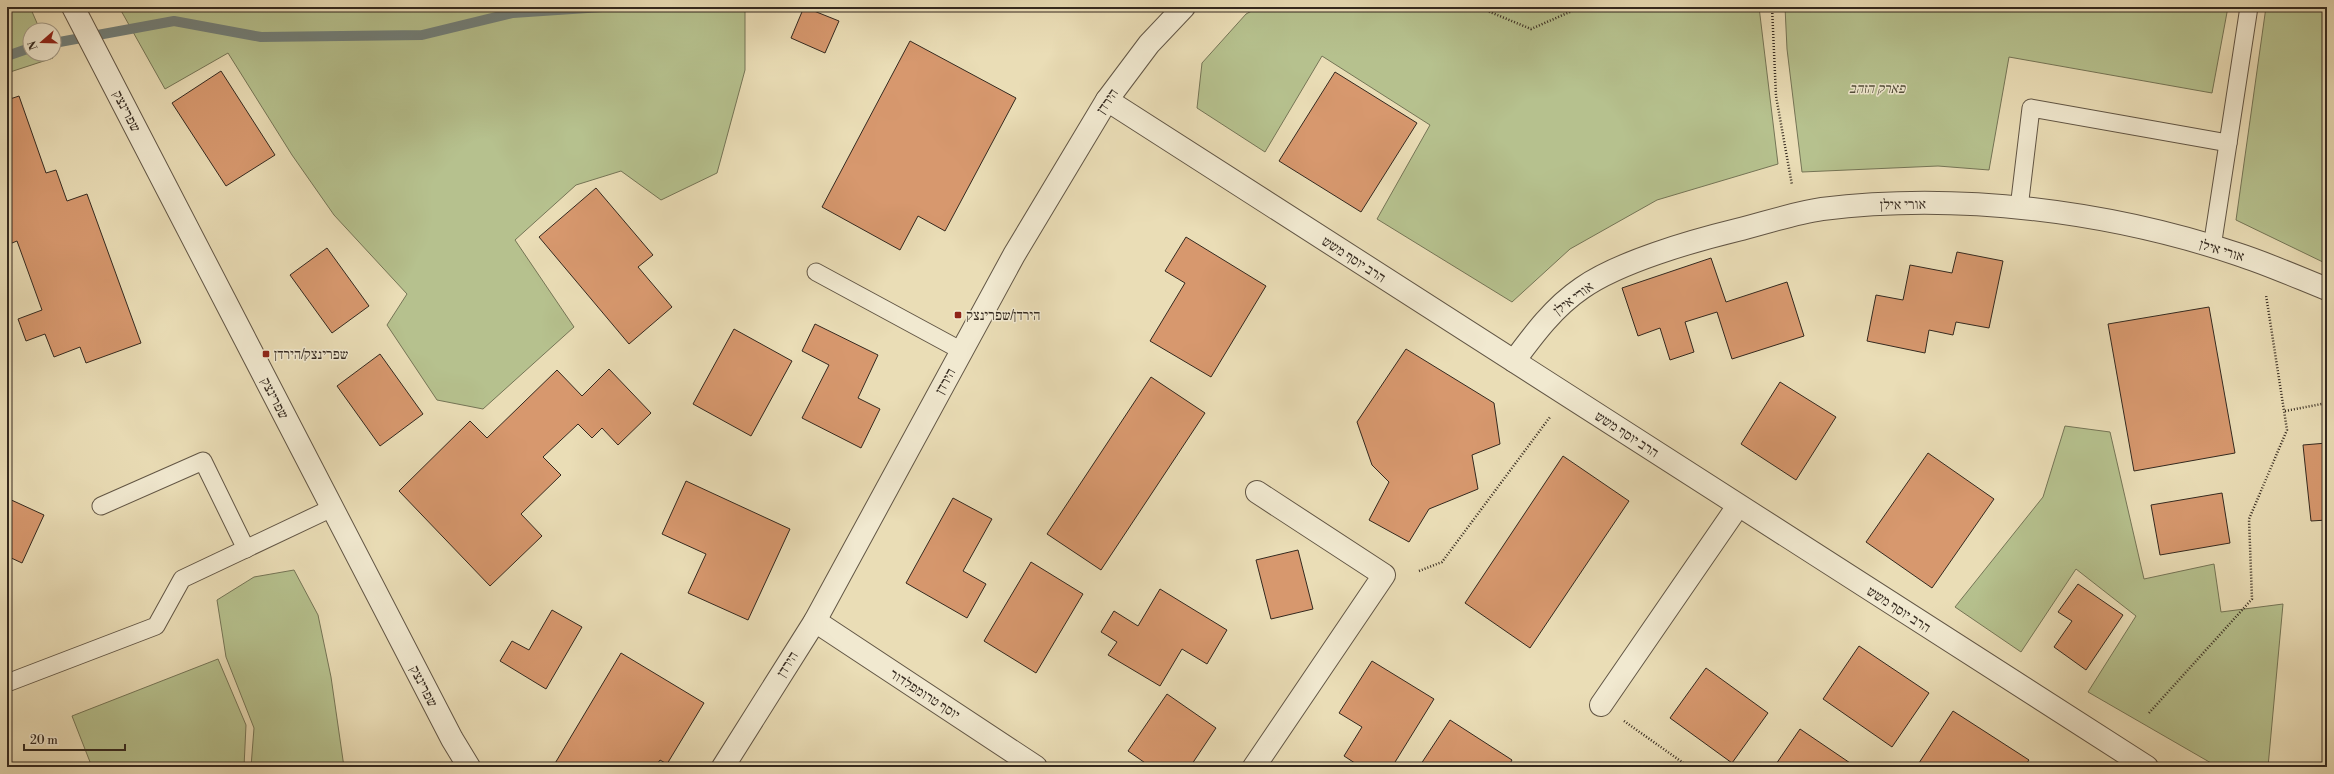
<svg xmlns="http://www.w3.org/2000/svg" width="2334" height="774" font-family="'Libre Bodoni','Frank Ruhl Libre',serif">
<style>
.green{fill:#b6c18e;stroke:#757556}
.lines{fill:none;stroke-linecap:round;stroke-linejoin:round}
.stream{stroke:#72807b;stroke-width:10}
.building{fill:#d7986e;stroke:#34291f}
.service-casing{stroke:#625645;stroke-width:19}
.minor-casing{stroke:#625645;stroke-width:24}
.tertiary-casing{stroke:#625645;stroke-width:24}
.path{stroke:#34291f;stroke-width:2.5;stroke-dasharray:1 2;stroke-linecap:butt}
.service{stroke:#f1e9d0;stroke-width:17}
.minor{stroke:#f1e9d0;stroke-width:22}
.tertiary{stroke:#f1e9d0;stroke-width:22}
.poi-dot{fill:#8f2418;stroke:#f1e9d0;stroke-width:1.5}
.labels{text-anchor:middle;stroke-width:3;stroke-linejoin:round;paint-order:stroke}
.park-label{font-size:14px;font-style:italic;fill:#544f3b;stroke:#f1e9d0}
.street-label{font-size:14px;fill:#34291f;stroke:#f1e9d0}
.poi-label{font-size:14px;fill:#34291f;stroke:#f1e9d0;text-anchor:start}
</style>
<rect width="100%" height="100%" fill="#eaddb6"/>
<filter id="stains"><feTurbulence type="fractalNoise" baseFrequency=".005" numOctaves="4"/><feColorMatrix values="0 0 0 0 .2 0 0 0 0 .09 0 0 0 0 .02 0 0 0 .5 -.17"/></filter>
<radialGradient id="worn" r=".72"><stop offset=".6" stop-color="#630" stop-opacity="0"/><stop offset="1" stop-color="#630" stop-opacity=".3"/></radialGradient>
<g class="green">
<polygon points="7,7 30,7 40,30 30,30 30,54 51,54 53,58 7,73"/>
<polygon points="119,7 745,7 745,70 717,173 661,200 621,171 576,185 515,240 574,327 483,409 437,400 387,325 407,294 334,215 292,155 228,53 165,89"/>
<polygon points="1259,7 1759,7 1778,164 1657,200 1570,249 1512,302 1377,219 1430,125 1322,56 1265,152 1197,108 1202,63 1246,14"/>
<polygon points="1785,7 2228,7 2212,93 2009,57 1989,170 1938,166 1802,172 1787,49"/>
<polygon points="2266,7 2327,7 2327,264 2236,220"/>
<polygon points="2065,426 2110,432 2144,579 2214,564 2221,612 2283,604 2268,767 2218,767 2088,692 2136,616 2076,569 2021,652 1955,607 2043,497"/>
<polygon points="294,570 318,615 331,677 344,767 251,767 254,728 226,657 217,600 254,577"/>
<polygon points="218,659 246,725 244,767 92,767 72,716"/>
</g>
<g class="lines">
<g class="stream">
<polyline points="1057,7 1091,7"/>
<polyline points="54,43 174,21 261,37 422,35 513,13 602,7"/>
<polyline points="7,56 30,48"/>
</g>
</g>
<g class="building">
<polygon points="804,7 839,21 825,53 791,38"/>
<polygon points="910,41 1016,98 945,231 918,216 900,250 822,207"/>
<polygon points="221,71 275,155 226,186 172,103"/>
<polygon points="1335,72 1417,123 1361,212 1279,161"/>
<polygon points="19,96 46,173 56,170 67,201 87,194 141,343 86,363 80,347 54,357 45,334 26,341 18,319 42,310 17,241 7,245 7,100"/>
<polygon points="596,188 653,255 638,267 672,307 629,344 539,237"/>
<polygon points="1186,237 1266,286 1211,377 1150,341 1185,283 1165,271"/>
<polygon points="327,248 369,306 332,333 290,275"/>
<polygon points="1957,252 2003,261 1989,328 1956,322 1953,335 1929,330 1925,353 1867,341 1876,295 1903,300 1910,265 1952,273"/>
<polygon points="1711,258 1726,302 1787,282 1804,336 1732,359 1717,312 1685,322 1694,352 1670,360 1660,328 1638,336 1622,288"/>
<polygon points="2209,307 2235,453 2134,471 2108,324"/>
<polygon points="815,324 878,355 858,398 880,409 861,448 802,418 829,365 802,351"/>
<polygon points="734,329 792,361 751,436 693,404"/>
<polygon points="1406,349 1494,403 1500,444 1472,455 1478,489 1429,509 1409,542 1369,520 1389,482 1372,465 1357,422"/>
<polygon points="380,354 423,414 380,446 337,386"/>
<polygon points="609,369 651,413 618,445 602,428 592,438 578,424 543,457 561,475 521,514 542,536 490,586 399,491 470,421 487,438 557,370 582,396"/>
<polygon points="1151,377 1205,413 1101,570 1047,534"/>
<polygon points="1780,382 1836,417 1796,480 1741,444"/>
<polygon points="2327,443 2327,520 2311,521 2303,445"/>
<polygon points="1928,453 1994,499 1932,588 1866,542"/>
<polygon points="1563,456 1629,501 1530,648 1465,603"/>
<polygon points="686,481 790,529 748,620 688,593 706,554 662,534"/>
<polygon points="2222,493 2230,543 2160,555 2151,505"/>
<polygon points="7,498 44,515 22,563 7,556"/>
<polygon points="953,498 992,519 963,571 986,584 967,618 906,583"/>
<polygon points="1298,550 1313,609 1271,619 1256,560"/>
<polygon points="1031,562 1083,594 1036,673 984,641"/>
<polygon points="2078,584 2123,615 2086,670 2054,647 2072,621 2058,612"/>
<polygon points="1160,589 1227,630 1207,664 1182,649 1160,686 1108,655 1117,642 1101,632 1114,611 1138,626"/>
<polygon points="552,610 582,627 546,689 500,661 512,641 529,650"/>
<polygon points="1859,646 1929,693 1892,747 1823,699"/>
<polygon points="621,653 704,703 667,764 660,760 655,767 558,767 554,765"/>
<polygon points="1372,661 1434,699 1392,767 1361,767 1344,756 1362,727 1339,713"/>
<polygon points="1706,668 1768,713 1732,763 1670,718"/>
<polygon points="1167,694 1216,728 1190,767 1151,767 1128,751"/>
<polygon points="1953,711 2029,760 2024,767 1925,767 1919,763"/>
<polygon points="1450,720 1512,760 1508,767 1419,767"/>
<polygon points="1800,729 1856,767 1774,767"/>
<polygon points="34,763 35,767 23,767"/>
</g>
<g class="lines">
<defs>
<g id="service">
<polyline points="2019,208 2031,108 2228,143"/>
<polyline points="2212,247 2249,7"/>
<polyline points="816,272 962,351"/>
<polyline points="101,506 203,461 246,549"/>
<polyline points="7,683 156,626 182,579 332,508"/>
</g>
<g id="minor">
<polyline points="1107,100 2147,767"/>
<path d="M1514 361C1534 334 1554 307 1582 288 1619 262 1692 241 1737 230 1765 223 1794 213 1822 209 1958 192 2108 211 2237 254 2268 264 2297 277 2327 289"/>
<polyline points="815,621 1036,767"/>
<polyline points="1601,705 1738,506"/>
<polyline points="1254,767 1384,575 1257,492"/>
</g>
<g id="tertiary">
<polyline points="73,7 452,739 469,767"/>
<polyline points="723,767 815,621 1014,255 1107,100 1149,44 1184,7"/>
</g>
</defs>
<use href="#service" class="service-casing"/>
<use href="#minor" class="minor-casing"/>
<use href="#tertiary" class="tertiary-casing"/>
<g class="path">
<polyline points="1478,7 1531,29 1581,7"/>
<polyline points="1772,7 1776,96 1792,185"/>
<polyline points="2285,411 2327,403"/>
<polyline points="1419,571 1442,562 1550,417"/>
<polyline points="2149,713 2252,599 2249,519 2287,430 2266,295"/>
<polyline points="1624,721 1689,767"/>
</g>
<use href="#service" class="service"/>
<use href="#minor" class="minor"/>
<use href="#tertiary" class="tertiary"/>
</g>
<g class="poi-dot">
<rect x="954" y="311" width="8" height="8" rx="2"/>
<rect x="262" y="350" width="8" height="8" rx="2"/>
</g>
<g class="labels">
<g class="park-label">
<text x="1877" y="93">פארק הזהב</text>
</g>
<g class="street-label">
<text transform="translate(1107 101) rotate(-56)" y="5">הירדן</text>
<text transform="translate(127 111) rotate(63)" y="5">שפרינצק</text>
<text transform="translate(1903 204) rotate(-1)" y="5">אורי אילן</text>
<text transform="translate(2222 250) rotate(17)" y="5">אורי אילן</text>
<text transform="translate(1354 259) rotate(33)" y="5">הרב יוסף משש</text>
<text transform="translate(1573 298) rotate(-37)" y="5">אורי אילן</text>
<text transform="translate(945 381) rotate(-61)" y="5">הירדן</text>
<text transform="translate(275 398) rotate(63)" y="5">שפרינצק</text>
<text transform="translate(1627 434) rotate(33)" y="5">הרב יוסף משש</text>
<text transform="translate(1899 609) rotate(33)" y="5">הרב יוסף משש</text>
<text transform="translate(787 664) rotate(-58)" y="5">הירדן</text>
<text transform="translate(424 686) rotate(63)" y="5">שפרינצק</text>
<text transform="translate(925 694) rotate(33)" y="5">יוסף טרומפלדור</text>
</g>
<g class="poi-label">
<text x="966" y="320">הירדן/שפרינצק</text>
<text x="274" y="359">שפרינצק/הירדן</text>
</g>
</g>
<rect width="2334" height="774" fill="none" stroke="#eaddb6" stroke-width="24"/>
<rect x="8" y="8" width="2318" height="758" fill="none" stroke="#34291f" stroke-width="2"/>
<rect x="12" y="12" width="2310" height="750" fill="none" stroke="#34291f"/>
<g transform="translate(42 42) rotate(250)"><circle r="19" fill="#f1e9d0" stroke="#a59c89"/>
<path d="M0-3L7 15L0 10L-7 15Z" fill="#8f2418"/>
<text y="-6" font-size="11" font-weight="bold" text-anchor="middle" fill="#34291f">N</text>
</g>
<path d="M24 744v6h101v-6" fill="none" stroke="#34291f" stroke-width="2"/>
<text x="30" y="744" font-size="12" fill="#34291f" stroke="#f1e9d0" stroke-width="3" paint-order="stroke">20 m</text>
<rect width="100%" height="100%" filter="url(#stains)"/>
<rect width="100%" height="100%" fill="url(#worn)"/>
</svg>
